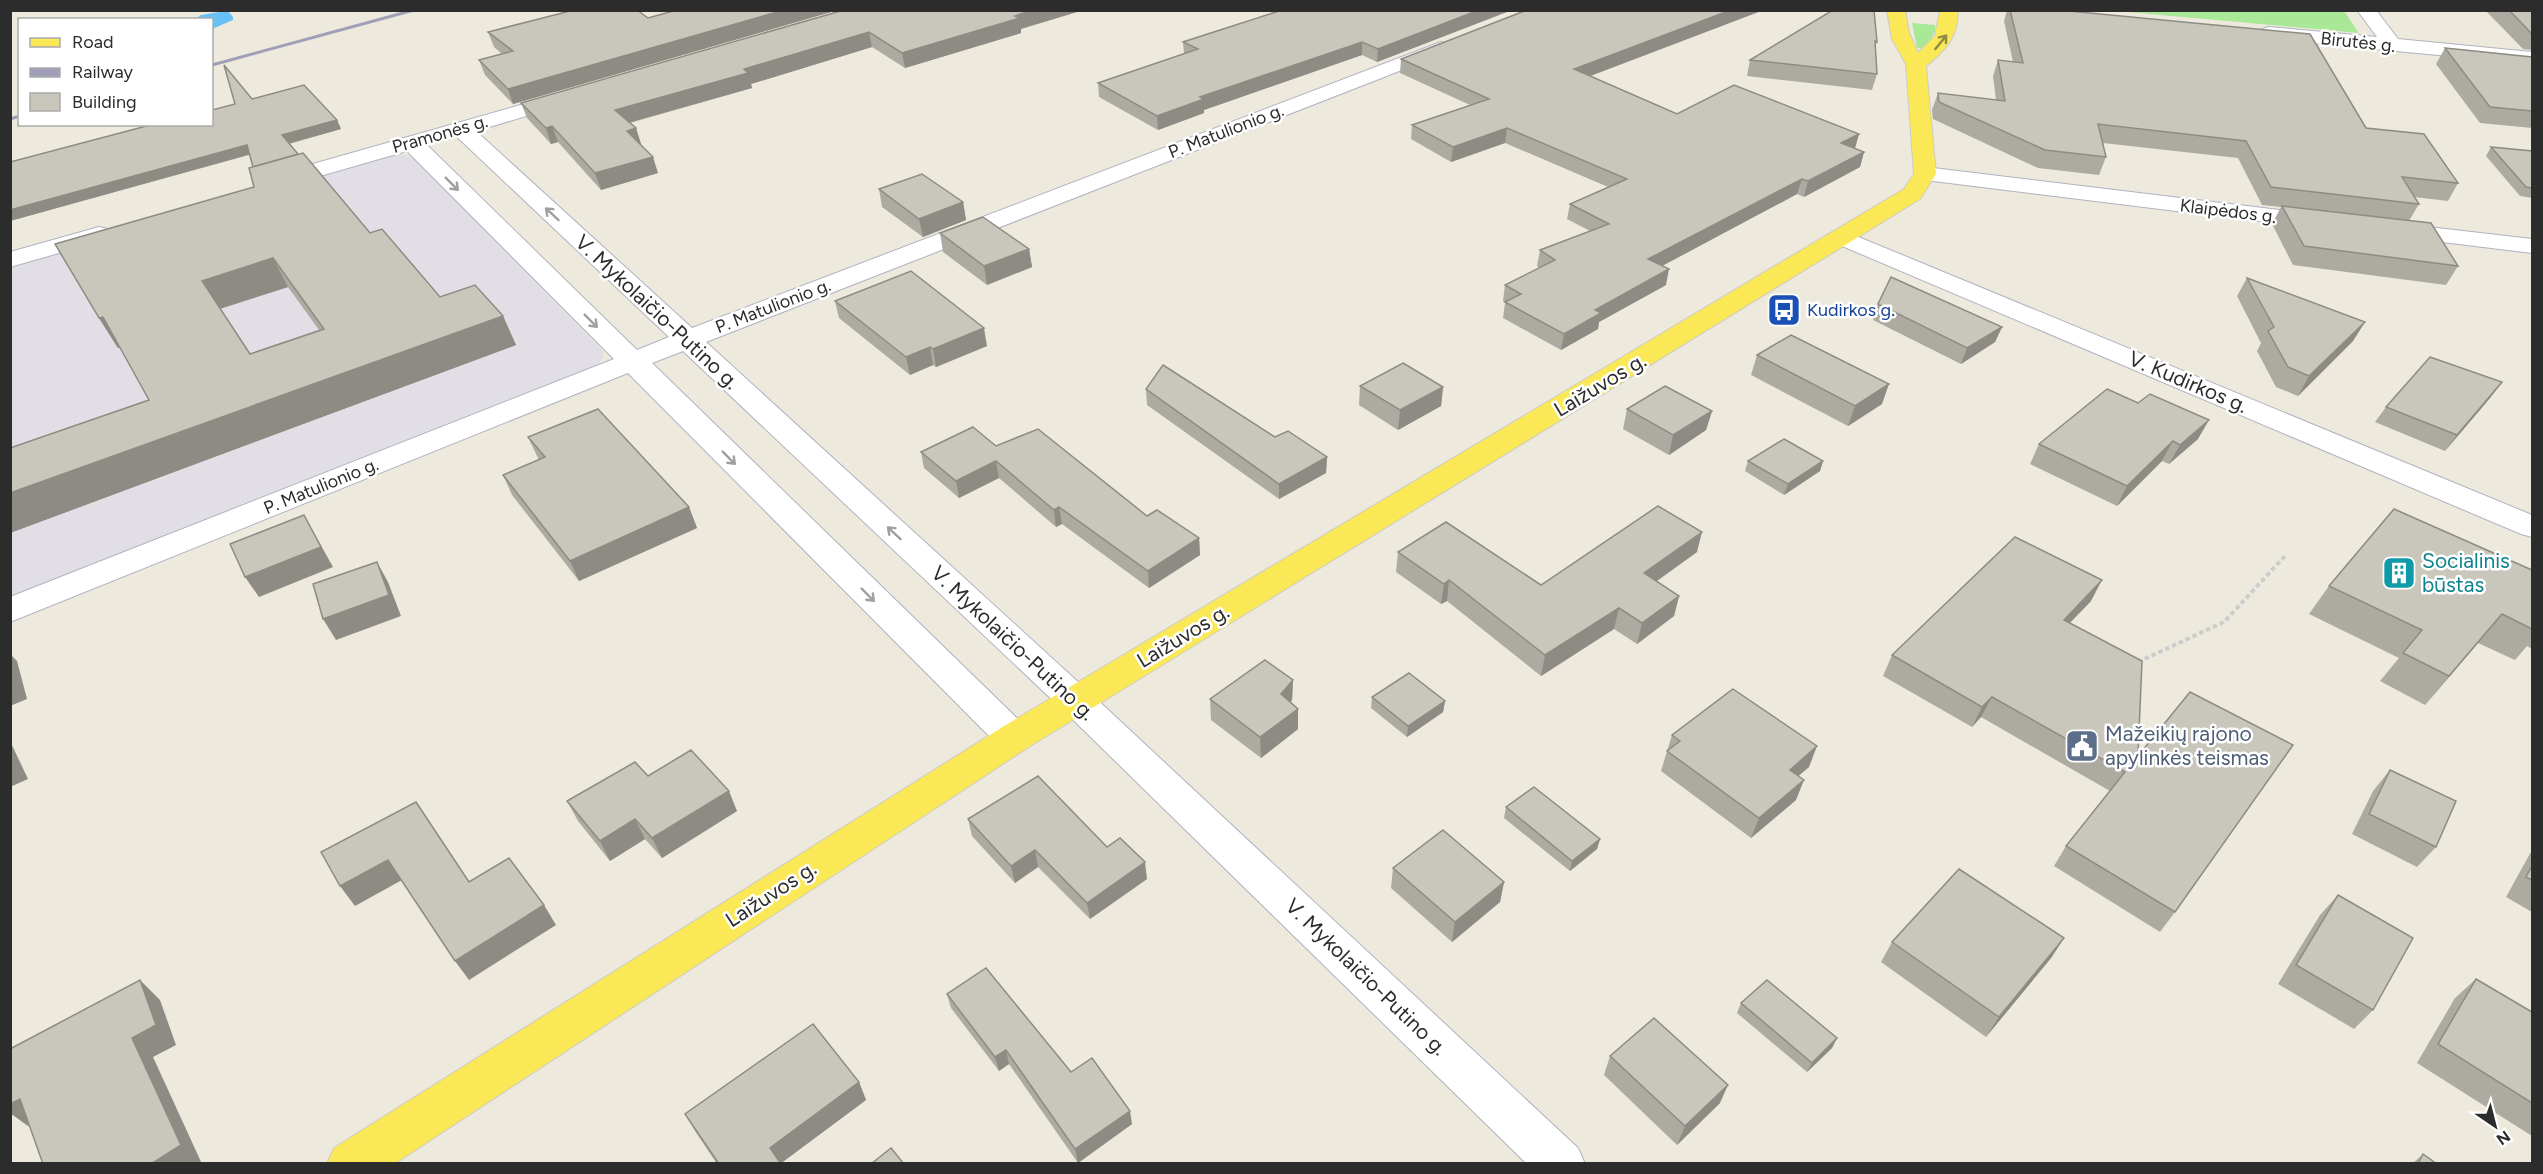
<svg xmlns="http://www.w3.org/2000/svg" width="2543" height="1174" font-family="Figtree,sans-serif">
<style>
.industrial{fill:#e1dee6}
.green{fill:#a8e896}
.water{fill:#69c0f7}
.lines{fill:none;stroke-linecap:round;stroke-linejoin:round}
.minor-casing{stroke:#b1b2c0;stroke-width:2}
.major-casing{stroke:#ccc;stroke-width:2}
.path{stroke:#ccc;stroke-width:4;stroke-dasharray:4.5 3;stroke-linecap:butt}
.minor{fill:#fff;fill-rule:evenodd}
.major{fill:#fae856;fill-rule:evenodd}
.rail{stroke:#9fa0b7;stroke-width:3}
.wall{fill:#adaba1;fill-rule:evenodd}
.shaded-wall{fill:#8d8b83}
.building{fill:#c9c7bb;stroke:#8d8b83;stroke-width:1.5;fill-rule:evenodd}
.oneway{stroke:#938a41}
.oneway2{stroke:#a0a0a0}
.labels{text-anchor:middle;stroke-width:5;stroke-linejoin:round;paint-order:stroke}
.far-street-label{font-size:18px;fill:#2c2c2c;stroke:#fff}
.far-transit-label{font-size:18px;fill:#164399;stroke:#fff;text-anchor:start}
.street-label{font-size:21px;fill:#2c2c2c;stroke:#fff}
.culture-label{font-size:21px;fill:#0d838f;stroke:#fff;text-anchor:start}
.service-label{font-size:21px;fill:#4e5e75;stroke:#fff;text-anchor:start}
</style>
<rect width="100%" height="100%" fill="#eee9dd"/>
<polygon class="industrial" points="391,155 404,155 418,160 603,351 603,358 598,364 587,371 11,598 11,265"/>
<g class="green">
<polygon points="2117,11 2344,11 2359,33"/>
<polygon points="1912,23 1935,25 1935,31 1926,49 1917,48"/>
</g>
<polygon class="water" points="219,12 229,12 233,17 233,20 212,29 212,20 195,19 201,15"/>
<g class="lines">
<defs>
<g id="minor">
<polygon points="2357,10 2376,10 2398,39 2532,52 2532,64 2269,39 2262,37 2259,33 2262,29 2269,27 2377,37"/>
<path d="M1441 42 1448 44 1451 48 1448 52 706 342 1089 692 1578 1148 1585 1164H1527L1063 710 683 351 652 363 1027 728 1032 738 1027 748 1014 752 1001 748 628 373 10 622V597L614 359 407 151 275 189 267 187 264 182 267 177 559 94 566 92 573 94 576 98 573 102 476 131 692 328ZM456 136 669 337 637 350 427 145Z"/>
<polygon points="1925,167 2322,215 2330,217 2334,222 2330,227 2322,229 1917,179 1914,174 1917,169"/>
<polygon points="2394,223 2532,239 2532,253 2385,235 2382,230 2385,225"/>
<polygon points="99,227 108,229 111,234 108,239 10,267 10,252"/>
<polygon points="1844,231 2532,515 2532,537 2521,534 1835,243 1832,238 1835,233"/>
</g>
<path id="major" d="M1887 10H1905L1909 33 1918 53 1935 36 1940 10H1958C1958 37 1946 50 1926 66L1936 174 1920 199 1027 748 394 1164H327L334 1148 1001 728 1904 189 1914 174 1906 64 1892 39Z"/>
</defs>
<use href="#minor" class="minor-casing"/>
<use href="#major" class="major-casing"/>
<polyline class="path" points="2138,662 2224,622 2285,556"/>
<use href="#minor" class="minor"/>
<use href="#major" class="major"/>
<g class="rail">
<polyline points="212,65 414,10"/>
<polyline points="10,119 20,116"/>
</g>
</g>
<g class="wall">
<polygon points="677,10 838,10 513,104 485,75 479,60 502,54 494,47 488,32 648,18"/>
<polygon points="844,10 1021,29 1021,33 905,68 872,47 751,84 752,88 630,123 636,128 641,144 658,173 601,190 558,142 551,144 527,118 521,103"/>
<polygon points="1512,10 1377,62 1362,55 1204,110 1204,113 1158,130 1099,97 1098,83 1184,54 1183,42"/>
<polygon points="2007,10 2058,10 2366,128 2458,183 2448,201 2414,197 2419,204 2409,221 2458,266 2446,285 2293,265 2272,224 2281,207 2262,205 2238,158 2103,143 2106,157 2099,175 2038,168 1933,119 1932,110 1938,93 1996,100 1993,76 1998,60 2013,62 2004,21"/>
<polygon points="2485,10 2532,10 2532,50 2523,49"/>
<polygon points="1877,42 1875,47 1877,74 1872,90 1747,76 1750,60"/>
<polygon points="2445,48 2532,57 2532,128 2480,123 2436,64"/>
<polygon points="1401,59 1590,76 1677,114 1859,134 1855,148 1864,152 1860,167 1804,197 1797,194 1662,266 1666,285 1599,322 1598,329 1561,350 1503,318 1505,303 1503,301 1505,285 1540,268 1537,266 1540,250 1590,231 1567,219 1570,204 1608,187 1505,143 1451,162 1411,139 1412,125 1470,105 1400,73"/>
<path d="M252 99 337 120 341 129 289 144 370 233 440 297 503 316 516 345 10 533V448L149 400 120 347 118 348 99 318 254 187 253 167 249 155 10 221ZM288 287 319 330 250 354 220 309Z"/>
<polygon points="2491,147 2532,151 2532,198 2520,196 2486,156"/>
<polygon points="879,189 963,202 966,220 923,237 882,207"/>
<polygon points="940,233 1029,249 1032,267 987,285 943,252"/>
<polygon points="2247,278 2365,322 2353,341 2298,396 2276,387 2257,351 2261,343 2237,296"/>
<polygon points="835,301 987,346 936,367 933,365 910,375 839,318"/>
<polygon points="1878,304 2002,327 1995,342 1961,364 1873,320"/>
<polygon points="1757,355 1882,404 1848,426 1751,375"/>
<polygon points="2502,382 2490,398 2445,451 2375,422 2386,407"/>
<polygon points="1360,386 1443,387 1441,406 1398,430 1359,405"/>
<polygon points="1146,389 1327,457 1326,473 1279,499 1147,405"/>
<polygon points="1627,409 1712,411 1706,430 1669,455 1623,429"/>
<polygon points="528,437 689,507 697,528 579,581 512,495 503,475 539,460 537,456"/>
<polygon points="2198,439 2169,464 2162,461 2117,506 2030,464 2039,444"/>
<polygon points="996,446 1147,516 1199,538 1200,555 1149,588 1062,524 1056,527 999,478 959,498 924,468 921,452"/>
<polygon points="1748,461 1823,461 1820,471 1784,495 1745,471"/>
<polygon points="1398,552 1541,585 1697,552 1656,581 1679,596 1674,616 1637,644 1614,629 1541,676 1447,601 1441,604 1396,572"/>
<polygon points="2532,570 2532,649 2527,646 2515,660 2478,643 2425,705 2380,681 2399,658 2309,614 2329,586"/>
<polygon points="2091,601 2070,623 2138,756 2175,912 2160,932 2054,866 2066,846 2110,791 1981,717 1972,727 1883,676 1892,655"/>
<polygon points="1293,680 1292,700 1291,702 1298,709 1298,729 1261,758 1211,720 1210,699"/>
<polygon points="1372,697 1445,701 1443,712 1407,737 1371,708"/>
<polygon points="1672,735 1809,767 1798,776 1796,800 1751,838 1661,771"/>
<polygon points="2390,770 2436,847 2417,867 2352,834 2373,791"/>
<polygon points="648,776 737,811 662,858 645,839 610,861 578,821 567,801"/>
<polygon points="1506,807 1600,839 1597,849 1570,871 1504,818"/>
<polygon points="968,819 1107,847 1147,879 1090,919 1038,867 1015,883 972,836"/>
<polygon points="2532,850 2532,912 2506,897"/>
<polygon points="1393,868 1504,882 1500,902 1452,942 1391,888"/>
<polygon points="2338,895 2373,1010 2354,1029 2278,984 2320,915"/>
<polygon points="2064,938 2051,958 1986,1037 1881,962 1892,942"/>
<polygon points="2476,979 2532,1012 2532,1136 2417,1063 2455,998"/>
<polygon points="947,994 1071,1072 1132,1124 1078,1163 1009,1064 999,1071 951,1008"/>
<polygon points="1741,1003 1837,1038 1832,1048 1807,1072 1737,1013"/>
<polygon points="1610,1056 1720,1103 1677,1145 1604,1075"/>
<polygon points="859,1082 866,1100 781,1163 781,1164 717,1164 695,1131 685,1114"/>
<polygon points="2423,1154 2437,1164 2412,1164"/>
</g>
<g class="shaded-wall">
<polygon points="784,10 838,10 513,104 508,89"/>
<polygon points="1032,10 1084,10 1021,29 1021,33 905,68 902,53"/>
<polygon points="1479,10 1512,10 1377,62 1378,49"/>
<polygon points="1731,10 1764,10 1572,83 1574,69"/>
<polygon points="869,32 872,47 751,84 752,88 620,125 615,110 744,69"/>
<polygon points="1362,42 1362,55 1204,110 1204,113 1158,130 1157,116 1200,97"/>
<polygon points="337,120 341,129 287,144 282,135"/>
<polygon points="552,126 558,142 551,144 546,128"/>
<polygon points="636,128 641,144 633,147 627,131"/>
<polygon points="1507,128 1505,143 1451,162 1453,147"/>
<polygon points="1859,134 1855,148 1841,143"/>
<polygon points="247,145 251,154 10,221 10,210"/>
<polygon points="1864,152 1860,167 1804,197 1808,181"/>
<polygon points="653,157 658,173 601,190 595,173"/>
<polygon points="1802,179 1797,194 1645,275 1648,259"/>
<polygon points="963,202 966,220 923,237 919,219"/>
<polygon points="1029,249 1032,267 987,285 984,266"/>
<polygon points="273,258 288,287 219,309 202,281"/>
<polygon points="1669,269 1666,285 1599,322 1598,329 1561,350 1564,334 1595,310"/>
<polygon points="503,316 516,345 10,533 10,493"/>
<polygon points="103,317 122,346 118,348 99,318"/>
<polygon points="2365,322 2353,341 2298,396 2309,376"/>
<polygon points="2002,327 1995,342 1961,364 1967,348"/>
<polygon points="984,328 987,346 936,367 933,349"/>
<polygon points="930,347 933,365 910,375 906,357"/>
<polygon points="2502,382 2490,398 2445,451 2457,435"/>
<polygon points="1889,384 1882,404 1848,426 1855,406"/>
<polygon points="1443,387 1441,406 1398,430 1400,410"/>
<polygon points="1712,411 1706,430 1669,455 1673,435"/>
<polygon points="2209,420 2198,439 2169,464 2180,445"/>
<polygon points="2173,441 2162,461 2117,506 2127,486"/>
<polygon points="1327,457 1326,473 1279,499 1279,484"/>
<polygon points="996,461 999,478 959,498 956,481"/>
<polygon points="1823,461 1820,471 1784,495 1788,484"/>
<polygon points="689,507 697,528 579,581 570,561"/>
<polygon points="1059,507 1062,524 1056,527 1054,510"/>
<polygon points="304,515 333,567 259,597 245,577"/>
<polygon points="1702,532 1697,552 1639,594 1644,573"/>
<polygon points="1199,538 1200,555 1149,588 1148,571"/>
<polygon points="377,562 388,582 401,616 336,640 323,619"/>
<polygon points="1449,580 1447,601 1441,604 1444,584"/>
<polygon points="2102,580 2091,601 2053,640 2064,620"/>
<polygon points="1679,596 1674,616 1637,644 1642,623"/>
<polygon points="1619,608 1614,629 1541,676 1545,655"/>
<polygon points="2502,614 2478,643 2425,705 2449,676"/>
<polygon points="10,654 17,661 27,699 10,706"/>
<polygon points="1293,680 1292,700 1281,714 1281,694"/>
<polygon points="1992,697 1981,717 1972,727 1982,707"/>
<polygon points="1445,701 1443,712 1407,737 1408,726"/>
<polygon points="1298,709 1298,729 1261,758 1260,737"/>
<polygon points="10,741 28,779 10,787"/>
<polygon points="1817,746 1809,767 1782,790 1790,770"/>
<polygon points="1804,780 1796,800 1751,838 1759,818"/>
<polygon points="729,791 737,811 662,858 652,838"/>
<polygon points="635,819 645,839 610,861 600,841"/>
<polygon points="1600,839 1597,849 1570,871 1572,861"/>
<polygon points="1035,850 1038,867 1015,883 1011,866"/>
<polygon points="388,860 402,880 355,906 340,886"/>
<polygon points="1145,862 1147,879 1090,919 1087,903"/>
<polygon points="1504,882 1500,902 1452,942 1455,922"/>
<polygon points="544,905 556,925 469,980 455,961"/>
<polygon points="2064,938 2051,958 1986,1037 1999,1017"/>
<polygon points="140,980 160,1000 176,1045 153,1057 202,1164 151,1164 132,1038"/>
<polygon points="1837,1038 1832,1048 1807,1072 1812,1063"/>
<polygon points="1006,1050 1009,1064 999,1071 995,1057"/>
<polygon points="859,1082 866,1100 780,1164 770,1148"/>
<polygon points="1728,1085 1720,1103 1677,1145 1685,1126"/>
<polygon points="20,1099 43,1118 28,1126 10,1113 10,1104"/>
<polygon points="1130,1111 1132,1124 1078,1163 1075,1149"/>
</g>
<g class="building">
<polygon points="574,10 637,10 648,18 677,10 784,10 508,89 479,60 513,51 488,32"/>
<polygon points="844,10 1032,10 1015,16 1020,18 902,53 869,32 744,69 748,73 615,110 636,128 627,131 653,157 595,173 552,126 546,128 521,103"/>
<polygon points="1282,10 1479,10 1378,49 1362,42 1200,97 1204,99 1157,116 1098,83 1198,49 1183,42"/>
<polygon points="1527,10 1731,10 1574,69 1677,114 1734,85 1859,134 1841,143 1864,152 1808,181 1802,179 1648,259 1669,269 1595,310 1601,313 1564,334 1505,302 1521,294 1505,285 1555,260 1540,250 1609,224 1570,204 1627,179 1507,128 1453,147 1412,125 1489,99 1401,59"/>
<polygon points="1833,10 1874,10 1877,42 1875,41 1877,74 1750,60"/>
<polygon points="2010,10 2058,10 2310,34 2366,128 2424,134 2458,183 2402,177 2419,204 2271,187 2246,141 2098,124 2106,157 2045,150 1939,102 1938,93 2005,101 1998,60 2023,63"/>
<polygon points="2509,10 2532,10 2532,34"/>
<polygon points="2445,48 2532,57 2532,111 2490,107"/>
<polygon points="224,65 252,99 304,85 337,120 282,135 298,154 253,167 247,145 10,210 10,162 154,124 212,124 212,110 235,104"/>
<polygon points="2491,147 2532,151 2532,188 2526,187"/>
<path d="M303 153 370 233 382 229 440 297 475 285 503 316 10 493V448L149 400 103 317 99 318 55 244 254 187 249 168ZM273 258 324 329 250 354 202 281Z"/>
<polygon points="922,174 963,202 919,219 879,189"/>
<polygon points="2282,206 2431,223 2458,266 2304,246"/>
<polygon points="983,217 1029,249 984,266 940,233"/>
<polygon points="911,271 984,328 933,349 930,347 906,357 835,301"/>
<polygon points="1891,277 2002,327 1967,348 1878,304"/>
<polygon points="2247,278 2365,322 2309,376 2288,367 2268,331 2274,327"/>
<polygon points="1791,335 1889,384 1855,406 1757,355"/>
<polygon points="2430,357 2502,382 2457,435 2386,407"/>
<polygon points="1403,363 1443,387 1400,410 1360,386"/>
<polygon points="1163,365 1275,437 1288,431 1327,457 1279,484 1146,389"/>
<polygon points="1665,386 1712,411 1673,435 1627,409"/>
<polygon points="2107,389 2138,403 2150,394 2209,420 2180,445 2173,441 2127,486 2039,444"/>
<polygon points="598,409 689,507 570,561 503,475 545,457 528,437"/>
<polygon points="973,427 996,446 1038,429 1147,516 1157,510 1199,538 1148,571 1059,507 1054,510 996,461 956,481 921,452"/>
<polygon points="1784,439 1823,461 1788,484 1748,461"/>
<polygon points="1658,506 1702,532 1644,573 1679,596 1642,623 1619,608 1545,655 1449,580 1444,584 1398,552 1446,522 1541,585"/>
<polygon points="2394,509 2532,570 2532,629 2502,614 2449,676 2403,653 2422,630 2329,586"/>
<polygon points="304,515 321,547 245,577 230,544"/>
<polygon points="2015,537 2102,580 2064,620 2142,661 2138,756 2190,692 2293,745 2175,912 2066,846 2125,772 1992,697 1982,707 1892,655"/>
<polygon points="377,562 389,595 323,619 313,584"/>
<polygon points="1265,660 1293,680 1281,694 1298,709 1260,737 1210,699"/>
<polygon points="1409,673 1445,701 1408,726 1372,697"/>
<polygon points="1733,689 1817,746 1790,770 1804,780 1759,818 1667,751 1680,741 1672,735"/>
<polygon points="691,750 729,791 652,838 635,819 600,841 567,801 635,762 648,776"/>
<polygon points="2390,770 2456,801 2436,847 2369,814"/>
<polygon points="1038,776 1107,847 1120,838 1145,862 1087,903 1035,850 1011,866 968,819"/>
<polygon points="1534,787 1600,839 1572,861 1506,807"/>
<polygon points="416,802 469,882 509,858 544,905 455,961 388,860 340,886 321,852"/>
<polygon points="1443,830 1504,882 1455,922 1393,868"/>
<polygon points="2532,866 2532,880 2526,877"/>
<polygon points="1959,869 2064,938 1999,1017 1892,942"/>
<polygon points="2338,895 2413,938 2373,1010 2296,965"/>
<polygon points="986,968 1071,1072 1092,1058 1130,1111 1075,1149 1006,1050 995,1057 947,994"/>
<polygon points="2476,979 2532,1012 2532,1103 2438,1044"/>
<polygon points="140,980 156,1025 132,1038 181,1145 151,1164 43,1164 20,1099 10,1104 10,1049"/>
<polygon points="1767,980 1837,1038 1812,1063 1741,1003"/>
<polygon points="1654,1018 1728,1085 1685,1126 1610,1056"/>
<polygon points="813,1024 859,1082 770,1148 781,1164 719,1164 685,1114"/>
<polygon points="891,1148 904,1164 871,1164"/>
<polygon points="2423,1154 2437,1164 2418,1164"/>
</g>
<defs><path id="oneway-shaft" d="M-6 0H5M1.5-3L5.5 0L1.5 3" fill="none" stroke-width="1.6" stroke-linecap="round" stroke-linejoin="round" transform="scale(1.5)"/></defs>
<use class="oneway" href="#oneway-shaft" transform="translate(1941 42) rotate(-51)"/>
<g class="oneway2">
<use href="#oneway-shaft" transform="translate(452 184) rotate(45)"/>
<use href="#oneway-shaft" transform="translate(552 214) rotate(-137)"/>
<use href="#oneway-shaft" transform="translate(591 321) rotate(45)"/>
<use href="#oneway-shaft" transform="translate(729 458) rotate(45)"/>
<use href="#oneway-shaft" transform="translate(894 533) rotate(-137)"/>
<use href="#oneway-shaft" transform="translate(868 595) rotate(45)"/>
</g>
<defs>
<symbol id="bus-square" viewBox="-11 -11 22 22"><rect x="-9" y="-9" width="18" height="18" rx="4" fill="#1a4fb4" stroke="#fff"/><path d="M-5-6H5V4H4V6H2V4H-2V6H-4V4H-5ZM-3.5-4V0h7V-4ZM-3.5 1.2v1.5H-2V1.2ZM2 1.2v1.5H3.5V1.2Z" fill="#fff"/></symbol>
<symbol id="building-square" viewBox="-11 -11 22 22"><rect x="-9" y="-9" width="18" height="18" rx="4" fill="#0f9aa8" stroke="#fff"/><path d="M-4-6H4V6H1V3H-1V6H-4ZM-2.5-4.3h1.7v1.8h-1.7ZM.8-4.3h1.7v1.8H.8ZM-2.5-1h1.7V.8h-1.7ZM.8-1h1.7V.8H.8Z" fill="#fff"/></symbol>
<symbol id="civic-square" viewBox="-11 -11 22 22"><rect x="-9" y="-9" width="18" height="18" rx="4" fill="#5c6f8a" stroke="#fff"/><path d="M-.6-6.5H3V-4.5H.6V-3L4-1V1h2V6H-6V1h2V-1L-.6-3ZM-1.2 2.5V6h2.4V2.5Z" fill="#fff"/></symbol>
</defs>
<g fill-rule="evenodd">
<use href="#bus-square" x="1765" y="291" width="38" height="38"/>
<use href="#building-square" x="2380" y="554" width="38" height="38"/>
<use href="#civic-square" x="2063" y="727" width="38" height="38"/>
</g>
<g class="labels">
<g class="far-street-label">
<text transform="translate(2358 42) rotate(6)" y="6">Birutės g.</text>
<text transform="translate(1226 131) rotate(-21)" y="6">P. Matulionio g.</text>
<text transform="translate(440 134) rotate(-16)" y="6">Pramonės g.</text>
<text transform="translate(2228 211) rotate(7)" y="6">Klaipėdos g.</text>
<text transform="translate(773 306) rotate(-21)" y="6">P. Matulionio g.</text>
<text transform="translate(321 486) rotate(-22)" y="6">P. Matulionio g.</text>
</g>
<g class="far-transit-label">
<text x="1807" y="316">Kudirkos g.</text>
</g>
<g class="street-label">
<text transform="translate(657 312) rotate(43)" y="7">V. Mykolaičio-Putino g.</text>
<text transform="translate(2188 382) rotate(23)" y="7">V. Kudirkos g.</text>
<text transform="translate(1600 385) rotate(-31)" y="7">Laižuvos g.</text>
<text transform="translate(1183 636) rotate(-31)" y="7">Laižuvos g.</text>
<text transform="translate(1013 643) rotate(43)" y="7">V. Mykolaičio-Putino g.</text>
<text transform="translate(771 894) rotate(-33)" y="7">Laižuvos g.</text>
<text transform="translate(1366 977) rotate(44)" y="7">V. Mykolaičio-Putino g.</text>
</g>
<g class="culture-label">
<text x="2422" y="568">Socialinis<tspan x="2422" dy="24">būstas</tspan></text>
</g>
<g class="service-label">
<text x="2105" y="741">Mažeikių rajono<tspan x="2105" dy="24">apylinkės teismas</tspan></text>
</g>
</g>
<rect width="2543" height="1174" fill="none" stroke="#2c2c2c" stroke-width="24"/>
<rect x="18" y="18" width="195" height="108" fill="#ffffff" stroke="#ababab" stroke-width="1.5"/>
<rect x="30" y="38" width="30" height="9" fill="#fae856" stroke="#ababab" stroke-width="1.5"/>
<text x="72" y="48" font-size="18" fill="#2c2c2c">Road</text>
<rect x="30" y="68" width="30" height="9" fill="#9fa0b7" stroke="#ababab" stroke-width="1.5"/>
<text x="72" y="78" font-size="18" fill="#2c2c2c">Railway</text>
<rect x="30" y="93" width="30" height="18" fill="#c9c7bb" stroke="#ababab" stroke-width="1.5"/>
<text x="72" y="108" font-size="18" fill="#2c2c2c">Building</text>
<g transform="translate(2495 1126) rotate(145)" stroke="#ffffff" stroke-width="4.5" paint-order="stroke">
<path d="M0-4.5L10 22L0 15L-10 22Z" fill="#2c2c2c"/>
<text y="-9" font-size="16" font-weight="bold" text-anchor="middle" fill="#2c2c2c">N</text>
</g>
</svg>
